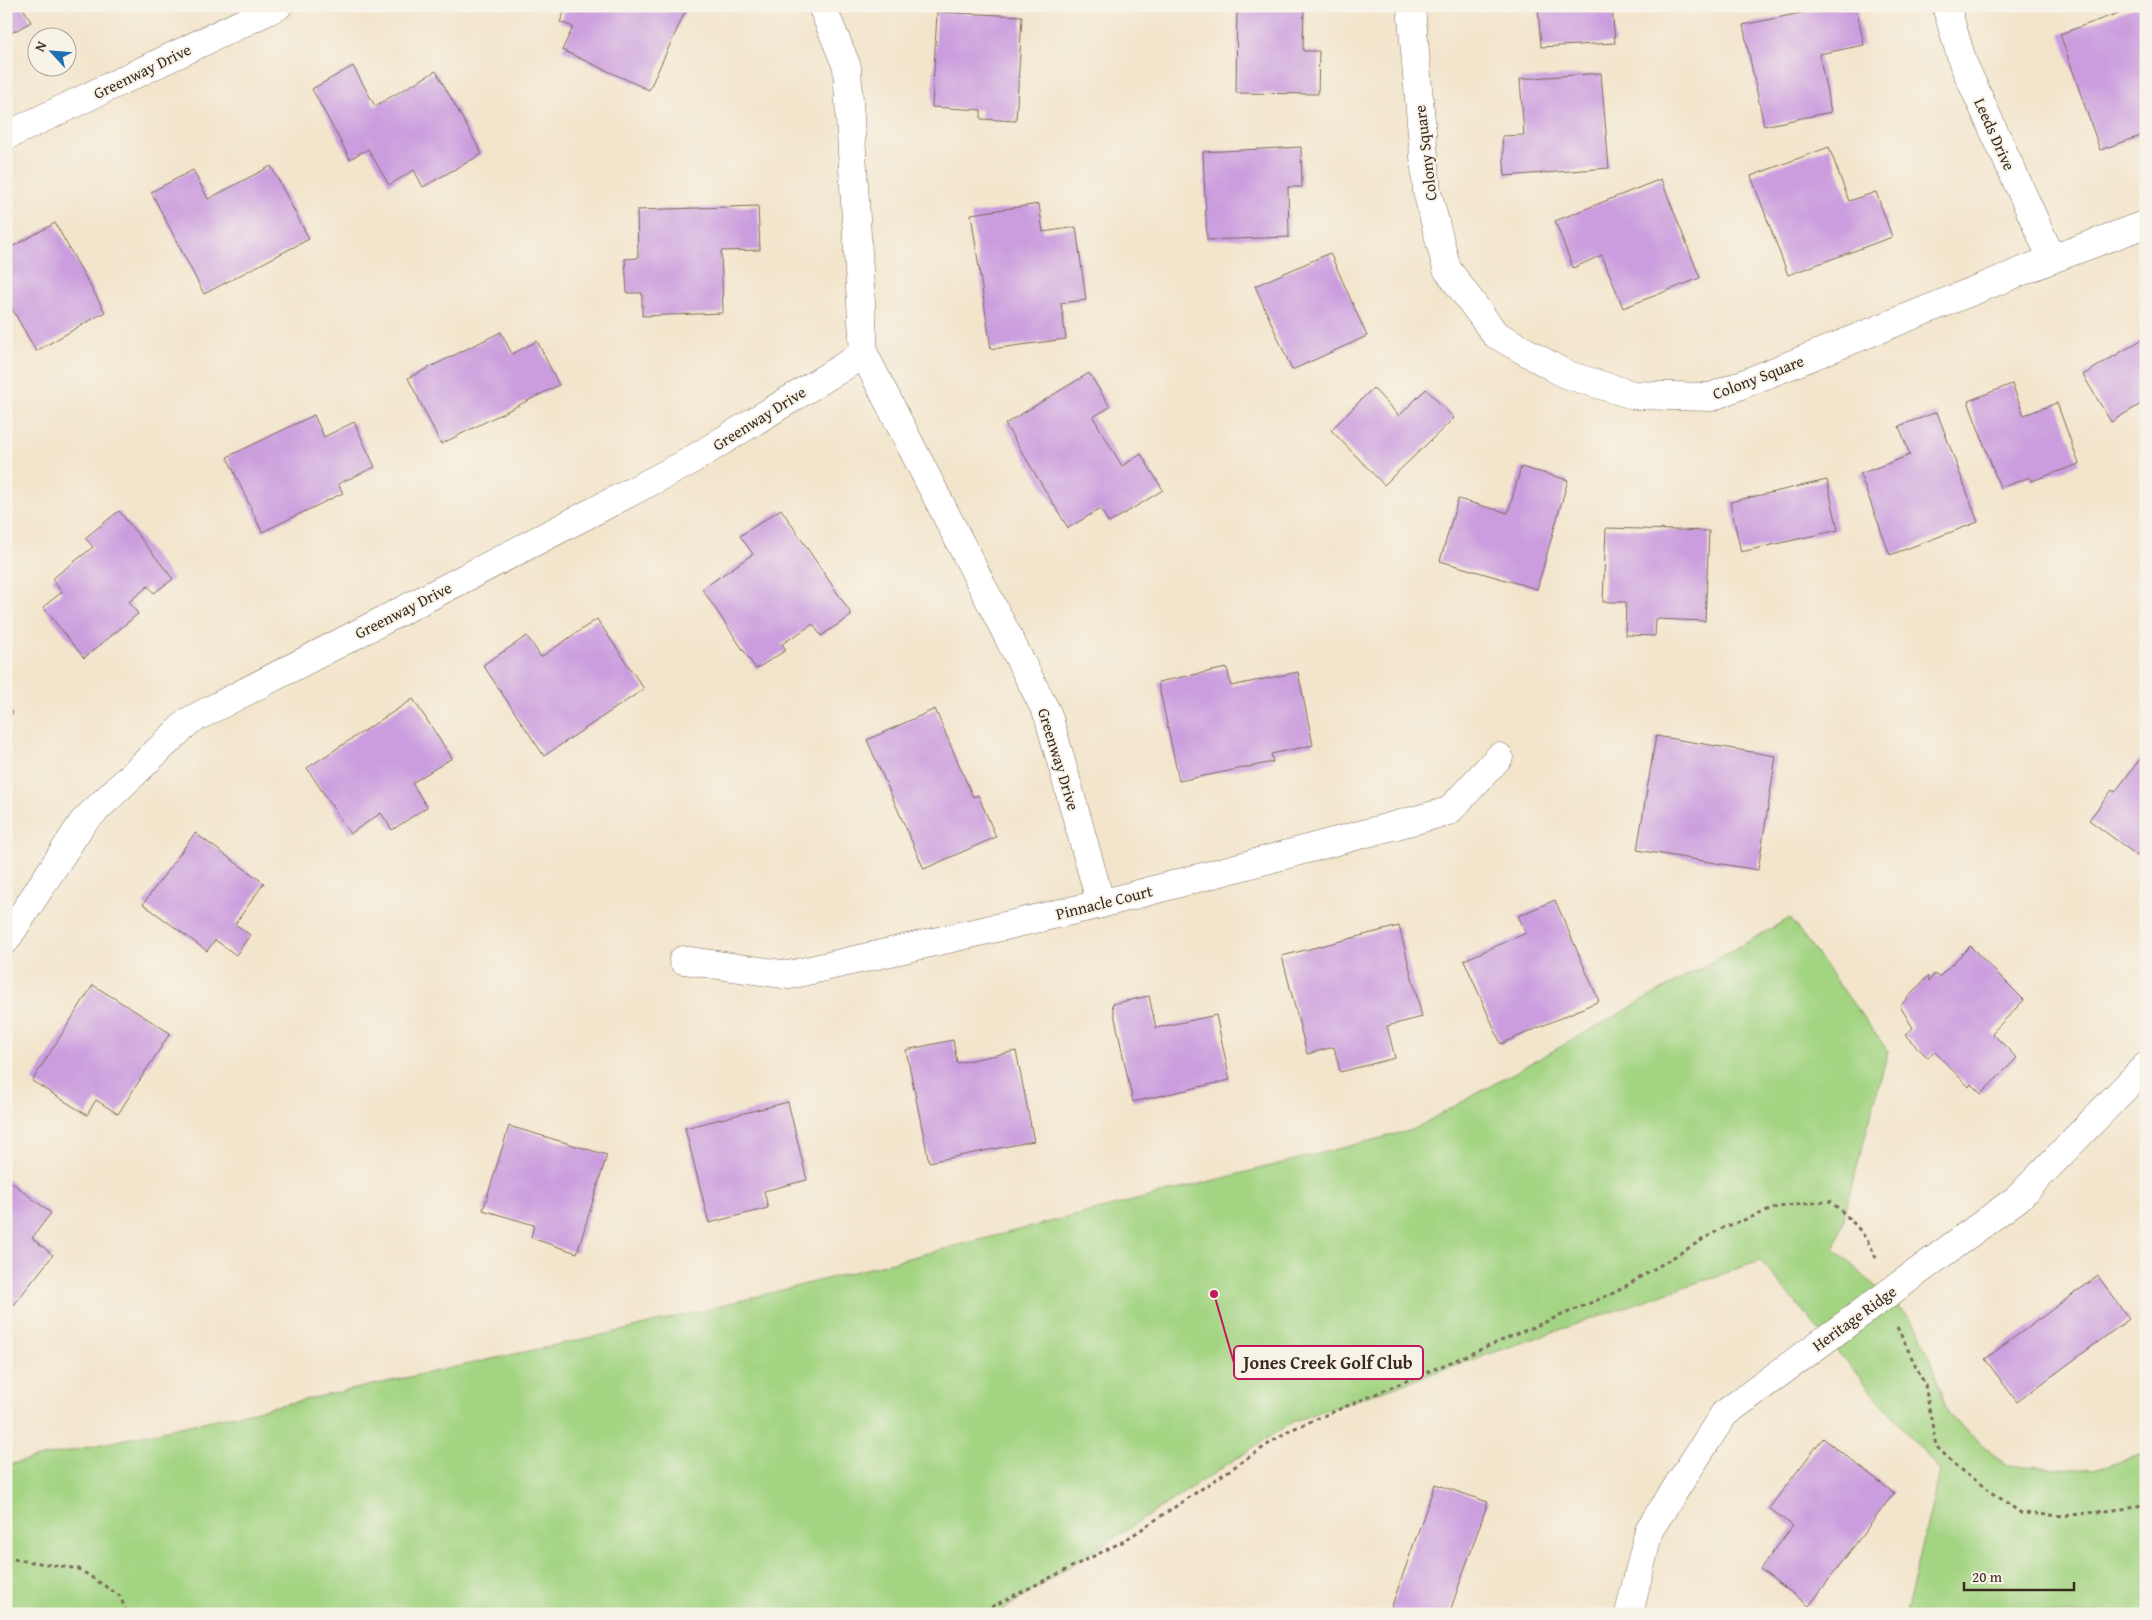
<svg xmlns="http://www.w3.org/2000/svg" width="2152" height="1620" font-family="'Gentium Book Plus',serif">
<style>
.green{fill:#a3d482;stroke:#6f7f50}
.building{fill:#cb9dde}
.lines{fill:none;stroke-linecap:round;stroke-linejoin:round}
.street-casing{stroke:#7b6b5b;stroke-width:29}
.path{stroke:#7b6b5b;stroke-width:3;stroke-dasharray:4 4;stroke-linecap:butt}
.street{stroke:#fff;stroke-width:28}
.labels{text-anchor:middle;stroke-width:4;stroke-linejoin:round;paint-order:stroke}
.street-label{font-size:16px;fill:#3b2a1e;stroke:#f7f3e8}
.leader{fill:none;stroke:#c2185b;stroke-width:2}
.callout-dot{fill:#c2185b;stroke:#f7f3e8;stroke-width:2}
.callout{fill:#f7f3e8;stroke:#c2185b;stroke-width:2}
.callout-label{font-size:18px;text-anchor:middle;font-weight:bold;fill:#3b2a1e}
</style>
<rect width="100%" height="100%" fill="#f7f3e8"/>
<filter id="ink" filterUnits="userSpaceOnUse"><feTurbulence type="fractalNoise" baseFrequency=".02" numOctaves="2"/><feDisplacementMap in="SourceGraphic" scale="10" xChannelSelector="R" yChannelSelector="G"/><feConvolveMatrix kernelMatrix="1 2 1 2 8 2 1 2 1" color-interpolation-filters="sRGB"/></filter>
<filter id="wash" filterUnits="userSpaceOnUse"><feTurbulence type="fractalNoise" baseFrequency=".0096" numOctaves="4" result="noise"/><feDisplacementMap in="SourceGraphic" scale="20" xChannelSelector="R" yChannelSelector="G"/><feGaussianBlur stdDeviation="1.12" result="paint"/><feColorMatrix in="noise" values="0 0 0 0 0 0 0 0 0 0 0 0 0 0 0 0 0 1.4 0 .05"/><feComposite in="paint" operator="in"/></filter>
<g filter="url(#wash)">
<rect width="100%" height="100%" fill="#f3e5cc"/>
<polygon class="green" points="1790,918 1888,1051 1835,1249 1919,1327 1949,1416 2006,1465 2094,1470 2146,1453 2146,1614 1906,1614 1940,1471 1760,1261 1294,1421 997,1614 6,1614 6,1465 625,1330 1412,1130"/>
<g id="blocks">
<g class="building">
<polygon points="6,6 22,6 31,22 6,36"/>
<polygon points="567,6 678,6 686,10 649,90 562,50 573,27 560,22"/>
<polygon points="1237,6 1304,6 1303,51 1319,51 1318,94 1236,93"/>
<polygon points="1538,6 1612,6 1615,43 1541,47"/>
<polygon points="1834,6 1856,6 1864,45 1819,54 1831,112 1764,126 1743,25"/>
<polygon points="2138,6 2146,6 2146,134 2100,150 2060,34"/>
<polygon points="937,12 1022,16 1016,121 981,119 981,110 932,107"/>
<polygon points="353,66 375,106 436,71 482,154 423,187 414,170 389,185 368,149 350,159 312,89"/>
<polygon points="1601,73 1609,168 1505,176 1502,136 1524,135 1520,79"/>
<polygon points="1301,147 1302,187 1288,187 1289,237 1207,240 1203,152"/>
<polygon points="1829,147 1849,201 1876,192 1892,237 1788,275 1751,176"/>
<polygon points="271,166 309,239 204,294 151,192 193,170 208,199"/>
<polygon points="1661,179 1700,278 1623,308 1602,255 1573,268 1555,221"/>
<polygon points="1039,204 1043,232 1076,227 1086,300 1061,303 1066,339 991,349 971,214"/>
<polygon points="758,206 760,250 721,251 723,313 642,316 642,293 627,293 625,259 638,258 637,210"/>
<polygon points="55,223 105,312 36,351 6,298 6,250"/>
<polygon points="1330,253 1367,336 1292,370 1255,286"/>
<polygon points="501,332 512,354 537,341 559,385 441,444 408,378"/>
<polygon points="2146,337 2146,401 2111,422 2083,375"/>
<polygon points="1089,373 1110,407 1093,417 1122,466 1141,454 1163,490 1109,523 1100,509 1068,528 1005,424"/>
<polygon points="2012,384 2024,415 2057,403 2079,464 2032,481 2030,477 2000,488 1968,401"/>
<polygon points="1373,388 1399,416 1426,389 1454,418 1384,485 1331,430"/>
<polygon points="1937,412 1978,522 1890,555 1860,474 1910,455 1899,426"/>
<polygon points="314,415 324,437 354,422 375,467 338,484 343,493 262,532 227,457"/>
<polygon points="1521,467 1568,480 1537,589 1440,561 1458,499 1508,513"/>
<polygon points="1827,480 1838,530 1741,552 1730,502"/>
<polygon points="781,509 852,615 821,636 813,624 782,644 786,650 756,669 702,589 753,554 740,536"/>
<polygon points="119,511 173,579 154,593 148,586 129,602 138,614 84,658 43,607 62,592 52,579 93,547 85,538"/>
<polygon points="1606,528 1709,531 1705,621 1656,619 1655,636 1625,635 1626,602 1603,602"/>
<polygon points="597,619 644,689 544,756 483,665 527,636 541,657"/>
<polygon points="1227,668 1231,686 1298,672 1313,745 1271,754 1273,762 1179,781 1158,682"/>
<polygon points="413,699 452,758 412,783 427,807 392,830 381,813 350,834 307,768"/>
<polygon points="6,708 13,712 6,721"/>
<polygon points="935,709 973,797 978,795 996,837 924,869 867,740"/>
<polygon points="1656,736 1776,756 1758,870 1637,850"/>
<polygon points="2146,751 2146,862 2089,820 2112,790 2115,792"/>
<polygon points="195,833 264,883 235,924 250,935 236,955 215,940 207,951 143,904"/>
<polygon points="1555,900 1599,1001 1501,1044 1464,960 1526,933 1518,916"/>
<polygon points="1399,926 1422,1017 1387,1026 1395,1058 1340,1072 1334,1047 1307,1054 1282,956"/>
<polygon points="1970,946 2024,1000 1992,1033 2017,1058 1981,1094 1971,1084 1969,1087 1934,1051 1928,1058 1905,1035 1913,1028 1900,1006 1928,976 1929,981 1934,974 1939,977"/>
<polygon points="93,985 170,1033 118,1114 96,1100 87,1115 32,1081"/>
<polygon points="1149,996 1156,1028 1216,1015 1230,1080 1133,1102 1112,1004"/>
<polygon points="953,1040 957,1063 1016,1051 1034,1141 929,1162 906,1050"/>
<polygon points="788,1102 807,1180 764,1191 768,1208 709,1223 685,1128"/>
<polygon points="509,1126 607,1155 577,1253 531,1238 534,1225 483,1210"/>
<polygon points="6,1178 51,1213 32,1238 53,1255 13,1306 6,1300"/>
<polygon points="2098,1276 2129,1319 2017,1402 1985,1359"/>
<polygon points="1823,1438 1894,1493 1809,1606 1760,1569 1793,1526 1769,1508"/>
<polygon points="1435,1484 1488,1502 1449,1614 1389,1614"/>
</g>
</g>
</g>
<g filter="url(#ink)">
<use href="#blocks" fill-opacity="0" stroke="#7b6b5b" stroke-width="1"/>
<g class="lines">
<defs>
<g id="street">
<polyline points="1411,6 1427,191 1447,269 1495,334 1565,374 1633,395 1711,397 2052,259 2146,224"/>
<polyline points="1946,6 1963,63 2052,259"/>
<polyline points="6,136 278,6"/>
<polyline points="864,354 1048,715 1101,904"/>
<polyline points="6,940 83,822 189,721 685,464 864,354 847,67 822,6"/>
<polyline points="683,960 789,975 1101,904 1449,811 1499,757"/>
<polyline points="1629,1614 1649,1530 1724,1414 2018,1198 2146,1066"/>
</g>
</defs>
<use href="#street" class="street-casing"/>
<g class="path">
<polyline points="1897,1327 1925,1385 1936,1446 1958,1468 2021,1513 2064,1516 2146,1506"/>
<polyline points="6,1558 79,1569 120,1596 127,1614"/>
<path d="M977 1614 1124 1541 1288 1431 1616 1292 1720 1229 1778 1207 1830 1201C1850 1218 1868 1235 1877 1261"/>
</g>
<use href="#street" class="street"/>
</g>
</g>
<g class="labels">
<g class="street-label">
<text transform="translate(142 71) rotate(-26)" y="6">Greenway Drive</text>
<text transform="translate(1995 134) rotate(66)" y="6">Leeds Drive</text>
<text transform="translate(1425 153) rotate(-97)" y="6">Colony Square</text>
<text transform="translate(1758 377) rotate(-21)" y="6">Colony Square</text>
<text transform="translate(759 418) rotate(-32)" y="6">Greenway Drive</text>
<text transform="translate(403 610) rotate(-27)" y="6">Greenway Drive</text>
<text transform="translate(1059 759) rotate(73)" y="6">Greenway Drive</text>
<text transform="translate(1104 902) rotate(-14)" y="6">Pinnacle Court</text>
<text transform="translate(1854 1318) rotate(-36)" y="6">Heritage Ridge</text>
</g>
</g>
<path class="leader" d="M1214 1294L1234 1363"/>
<circle class="callout-dot" cx="1214" cy="1294" r="5"/>
<rect class="callout" x="1234" y="1346" width="189" height="33" rx="5"/>
<g class="callout-label">
<text x="1328" y="1369">Jones Creek Golf Club</text>
</g>
<rect width="2152" height="1620" fill="none" stroke="#f7f3e8" stroke-width="25"/>
<g transform="translate(52 52) rotate(296)"><circle r="24" fill="#f7f3e8" stroke="#aca397"/>
<path d="M0-4L9 19L0 12L-9 19Z" fill="#1f6fb2"/>
<text y="-8" font-size="14" font-weight="bold" text-anchor="middle" fill="#3b2a1e">N</text>
</g>
<path d="M1964 1582v8h110v-8" fill="none" stroke="#3b2a1e" stroke-width="2.5"/>
<text x="1972" y="1582" font-size="15" fill="#3b2a1e" stroke="#f7f3e8" stroke-width="4" paint-order="stroke">20 m</text>
</svg>
